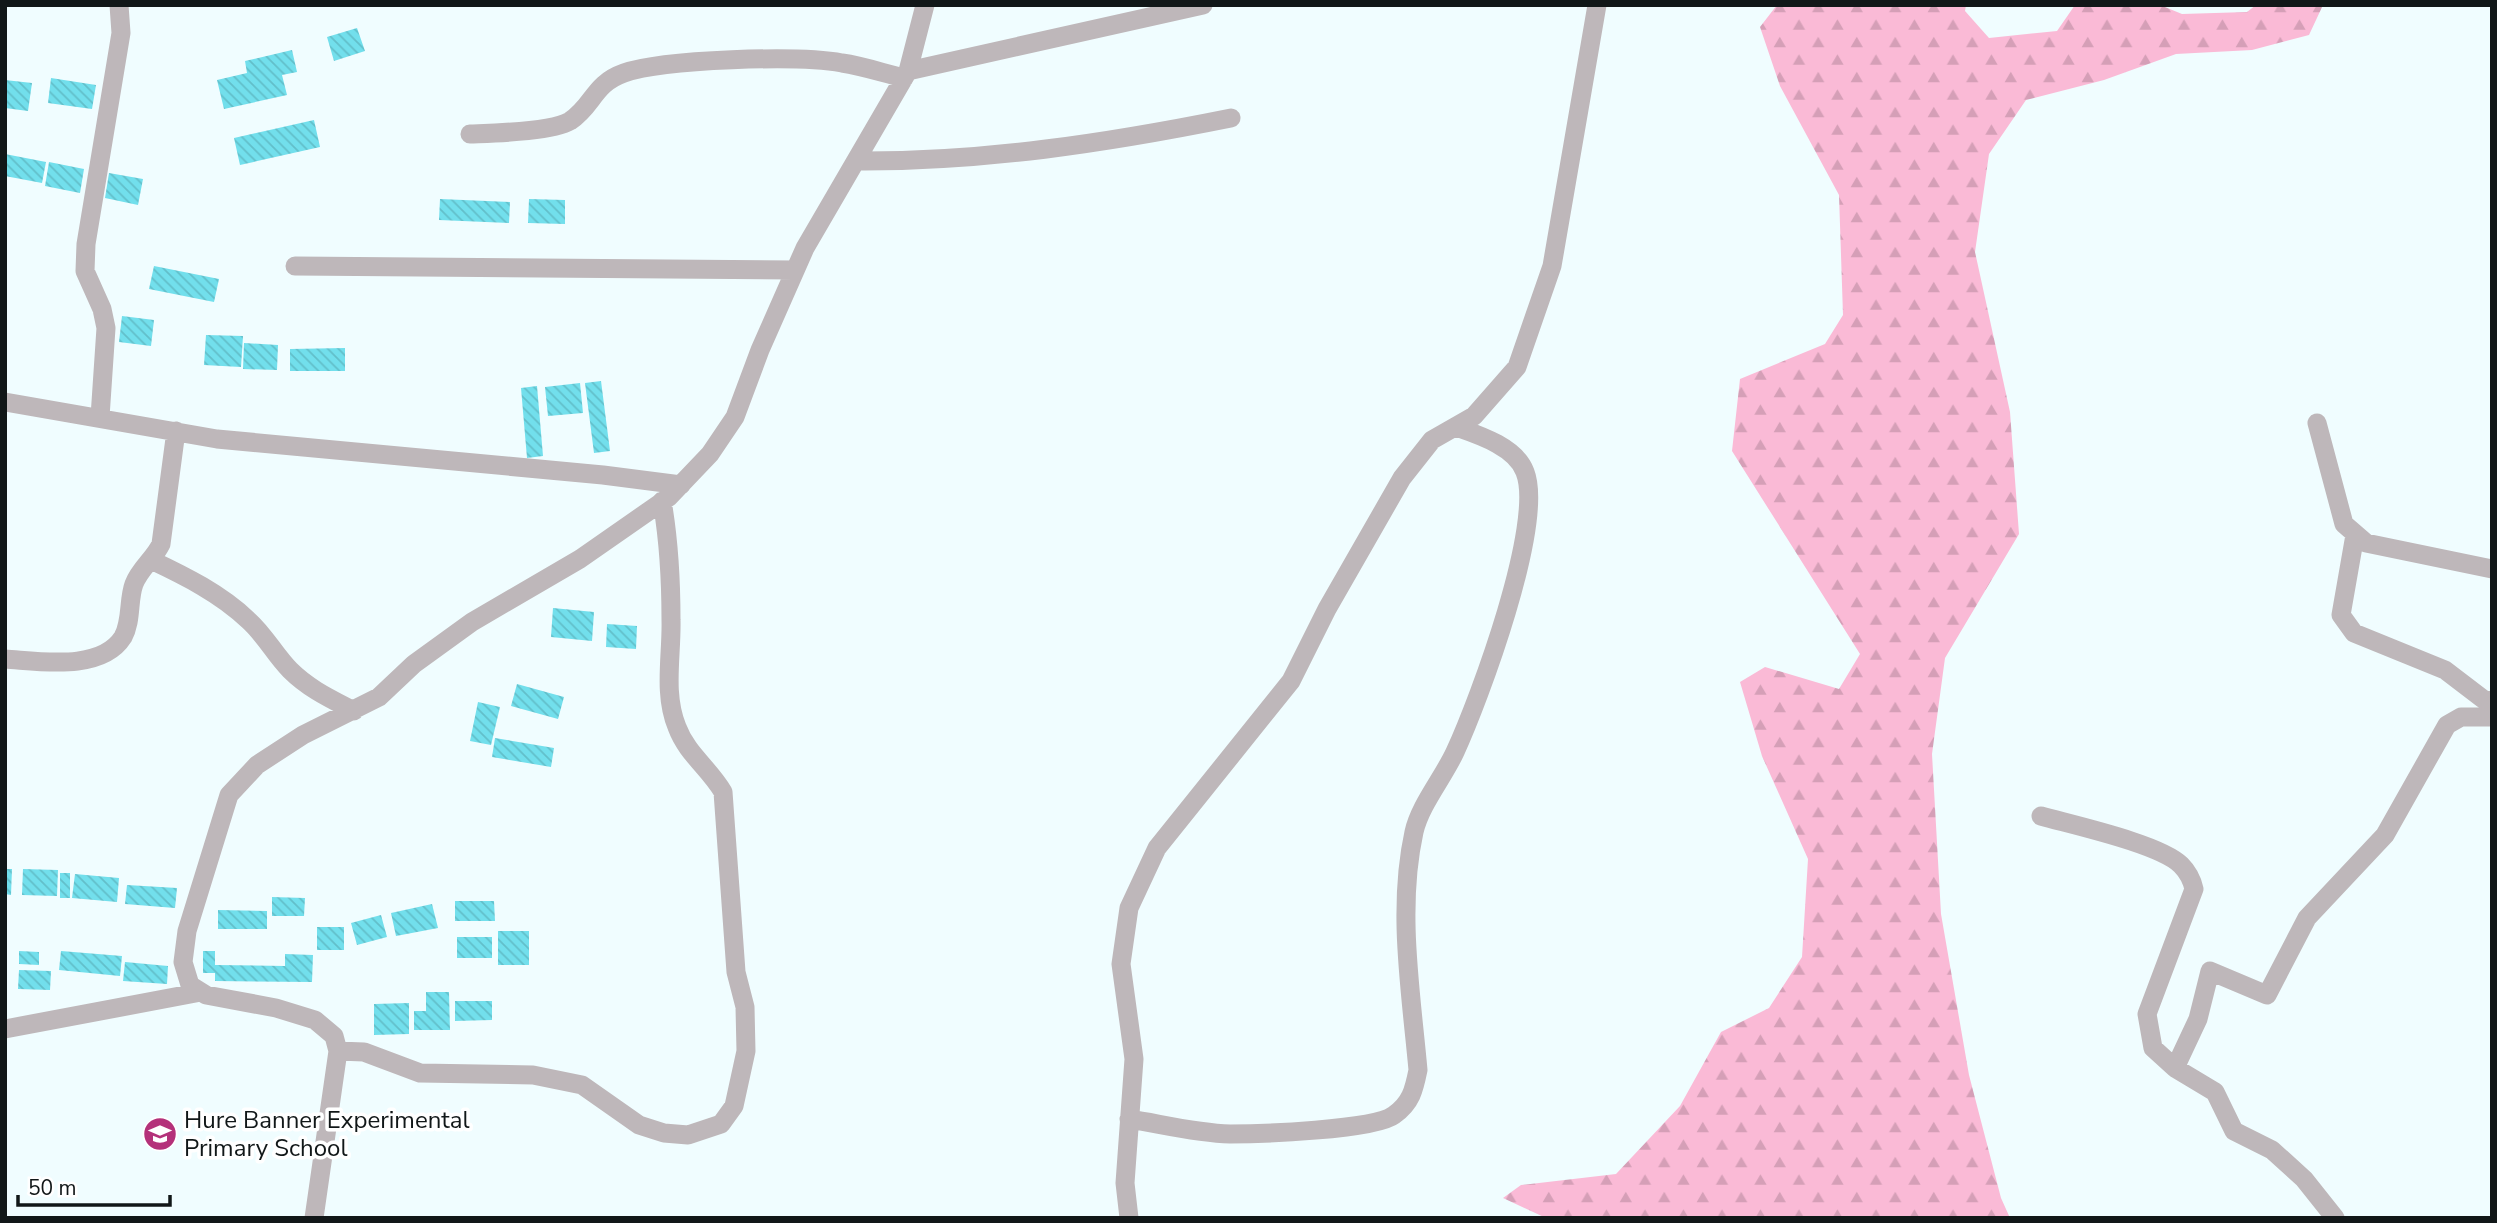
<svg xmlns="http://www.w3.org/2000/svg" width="2497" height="1223" font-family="'Nunito Sans',sans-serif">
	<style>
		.forest { fill: url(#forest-firs) }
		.building { fill: url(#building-back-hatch) }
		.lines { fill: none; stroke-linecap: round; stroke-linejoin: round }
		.minor { stroke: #beb7ba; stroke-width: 19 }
		.labels { text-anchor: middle; stroke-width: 7; stroke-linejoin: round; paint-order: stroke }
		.poi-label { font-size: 24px; fill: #111718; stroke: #fff; text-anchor: start }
	</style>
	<defs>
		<pattern id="forest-firs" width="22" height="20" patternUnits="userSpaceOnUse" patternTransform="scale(1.75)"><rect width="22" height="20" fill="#fabad6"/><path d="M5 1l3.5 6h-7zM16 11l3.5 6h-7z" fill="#d59fb7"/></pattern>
		<pattern id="building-back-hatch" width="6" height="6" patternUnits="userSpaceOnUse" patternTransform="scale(1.75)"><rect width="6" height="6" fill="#72dfec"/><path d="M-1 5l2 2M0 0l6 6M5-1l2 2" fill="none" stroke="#62bfca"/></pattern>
	</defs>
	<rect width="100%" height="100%" fill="#f0fdff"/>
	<path class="forest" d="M 1777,5 L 1966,5 L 1965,11 L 1989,38 L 2057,31 L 2075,5 L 2160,5 L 2182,14 L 2247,12 L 2256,5 L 2323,5 L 2309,35 L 2252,50 L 2176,54 L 2104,80 L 2026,100 L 1989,154 L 1975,252 L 2010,412 L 2019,534 L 1945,658 L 1932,754 L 1941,914 L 1969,1075 L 2001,1198 L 2010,1218 L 1546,1218 L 1503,1198 L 1521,1185 L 1616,1174 L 1680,1106 L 1721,1032 L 1769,1008 L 1802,957 L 1808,859 L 1762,756 L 1740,682 L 1765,667 L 1839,689 L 1860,654 L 1732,451 L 1740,379 L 1825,344 L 1843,315 L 1839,195 L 1780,86 L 1760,27 Z"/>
	<path class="building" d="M 357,28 L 365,51 L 334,61 L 327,37 Z
		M 292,50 L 297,72 L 282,75 L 287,95 L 224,109 L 217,80 L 247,73 L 245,61 Z
		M 51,78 L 96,85 L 92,109 L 48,103 Z
		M 5,80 L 32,83 L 28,111 L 5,108 Z
		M 314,120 L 320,147 L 240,165 L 234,138 Z
		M 5,154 L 46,162 L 42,183 L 5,176 Z
		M 49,162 L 84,169 L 80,193 L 45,186 Z
		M 109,173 L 143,179 L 138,205 L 105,198 Z
		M 440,199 L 510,202 L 509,223 L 439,220 Z
		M 529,199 L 565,200 L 565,224 L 528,223 Z
		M 154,266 L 219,279 L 214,302 L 149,289 Z
		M 122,316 L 154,320 L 151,346 L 119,342 Z
		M 206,335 L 243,336 L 241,367 L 204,365 Z
		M 244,343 L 278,345 L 277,370 L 243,369 Z
		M 345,348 L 345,371 L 290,371 L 290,349 Z
		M 601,381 L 610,451 L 594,453 L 585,383 Z
		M 580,383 L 583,413 L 548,416 L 545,387 Z
		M 537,386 L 543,456 L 527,458 L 521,388 Z
		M 553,608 L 594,612 L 592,641 L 551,637 Z
		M 607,624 L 637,626 L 636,649 L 606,647 Z
		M 517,684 L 564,697 L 558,719 L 511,706 Z
		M 478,702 L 500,707 L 491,745 L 470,741 Z
		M 495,738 L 554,748 L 551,767 L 492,757 Z
		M 5,869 L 12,869 L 11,895 L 5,894 Z
		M 23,869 L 58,870 L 57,896 L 22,895 Z
		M 60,873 L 70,873 L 70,898 L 60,898 Z
		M 75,874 L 119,878 L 117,902 L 72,898 Z
		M 127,885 L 177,888 L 175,908 L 125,904 Z
		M 272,897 L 305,898 L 304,916 L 272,916 Z
		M 455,901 L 494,901 L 495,921 L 455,921 Z
		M 432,904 L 438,928 L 396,936 L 391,913 Z
		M 218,910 L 267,911 L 267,929 L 218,929 Z
		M 381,915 L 387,937 L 357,945 L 351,923 Z
		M 317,927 L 344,927 L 344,950 L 317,950 Z
		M 498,931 L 529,931 L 529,965 L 498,965 Z
		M 457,937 L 492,937 L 492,958 L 457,958 Z
		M 19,951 L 39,952 L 39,965 L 19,964 Z
		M 61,951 L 122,956 L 120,976 L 59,970 Z
		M 203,951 L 215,951 L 215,965 L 285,966 L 285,954 L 313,955 L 312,982 L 215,981 L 215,973 L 203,973 Z
		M 125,962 L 168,966 L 167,984 L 123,981 Z
		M 19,970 L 51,971 L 50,990 L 18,989 Z
		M 426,992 L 449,992 L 450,1030 L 414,1030 L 414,1011 L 426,1011 Z
		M 455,1001 L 492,1001 L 492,1020 L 455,1021 Z
		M 409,1003 L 409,1034 L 374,1035 L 374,1004 Z"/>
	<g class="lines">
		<path class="minor" d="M 908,71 L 1203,5
			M 470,134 C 493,133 552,132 570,121 C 594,105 593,84 624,73 C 664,59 799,55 842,63 C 863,66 883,73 904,78
			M 856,161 C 982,162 1107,143 1231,118
			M 295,266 L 795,270
			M 5,402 L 217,439 L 603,475 L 681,485
			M 100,417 L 106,328 L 102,309 L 85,271 L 86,244 L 121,33 L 119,5
			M 2317,423 L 2344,524 L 2366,543 L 2492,569
			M 2355,535 L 2341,615 L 2354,633 L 2445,670 L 2483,699 L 2492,701
			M 151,560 C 185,576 221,594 248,620 C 265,635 275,655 290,670 C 309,689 331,699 354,711
			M 5,659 C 39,661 101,672 123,637 C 132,621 128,600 134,584 C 140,568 154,559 161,544 L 176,431
			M 2041,816 C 2073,825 2160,844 2181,865 C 2188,872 2192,880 2194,889 L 2147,1014 L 2153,1048 L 2175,1068 L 2215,1092 L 2234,1131 L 2272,1150 L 2304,1179 L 2335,1218
			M 5,1029 L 201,992
			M 338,1051 L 364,1052 L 420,1073 L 533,1075 L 582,1085 L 639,1125 L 664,1133 L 688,1135 L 721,1124 L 734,1106 L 746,1051 L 745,1007 L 736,972 L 723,792 C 709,768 687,754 677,727 C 663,693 672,655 671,620 C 671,579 669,541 662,501
			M 2175,1068 L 2198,1019 L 2210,971 L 2267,995 L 2307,918 L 2385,835 L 2447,725 L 2461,717 L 2492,717
			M 1129,1119 C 1161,1124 1196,1133 1230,1134 C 1258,1134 1375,1130 1394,1115 C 1411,1103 1414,1090 1418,1070 C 1411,992 1397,909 1414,832 C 1420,805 1443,778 1455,752 C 1479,700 1545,523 1525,472 C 1516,447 1479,435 1456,427
			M 314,1218 L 338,1051 L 334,1036 L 315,1020 L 276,1008 L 206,995 L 190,985 L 183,962 L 187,931 L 229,795 L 257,765 L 303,735 L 379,697 L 414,664 L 472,622 L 580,559 L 669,497 L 710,454 L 735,417 L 760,350 L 805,248 L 908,71 L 925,5
			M 1129,1218 L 1125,1183 L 1134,1059 L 1121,964 L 1129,908 L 1157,848 L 1291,681 L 1327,609 L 1402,478 L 1432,440 L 1474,416 L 1517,367 L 1552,266 L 1597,5"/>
	</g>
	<defs>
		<g id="school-disc" transform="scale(1.75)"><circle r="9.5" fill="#b4317a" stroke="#fff"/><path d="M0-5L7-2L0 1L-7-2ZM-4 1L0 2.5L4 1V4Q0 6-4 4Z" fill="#fff"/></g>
	</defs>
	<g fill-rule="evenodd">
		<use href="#school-disc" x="160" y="1134"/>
	</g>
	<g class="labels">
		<g class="poi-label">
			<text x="184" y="1128">Hure Banner Experimental<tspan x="184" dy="28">Primary School</tspan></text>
		</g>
	</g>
	<rect width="2497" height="1223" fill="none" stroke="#111718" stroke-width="14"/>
	<path d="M18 1195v10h152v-10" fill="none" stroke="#111718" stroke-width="3.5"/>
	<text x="28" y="1195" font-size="21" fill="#111718" stroke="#ffffff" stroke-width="5" paint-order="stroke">50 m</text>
</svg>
